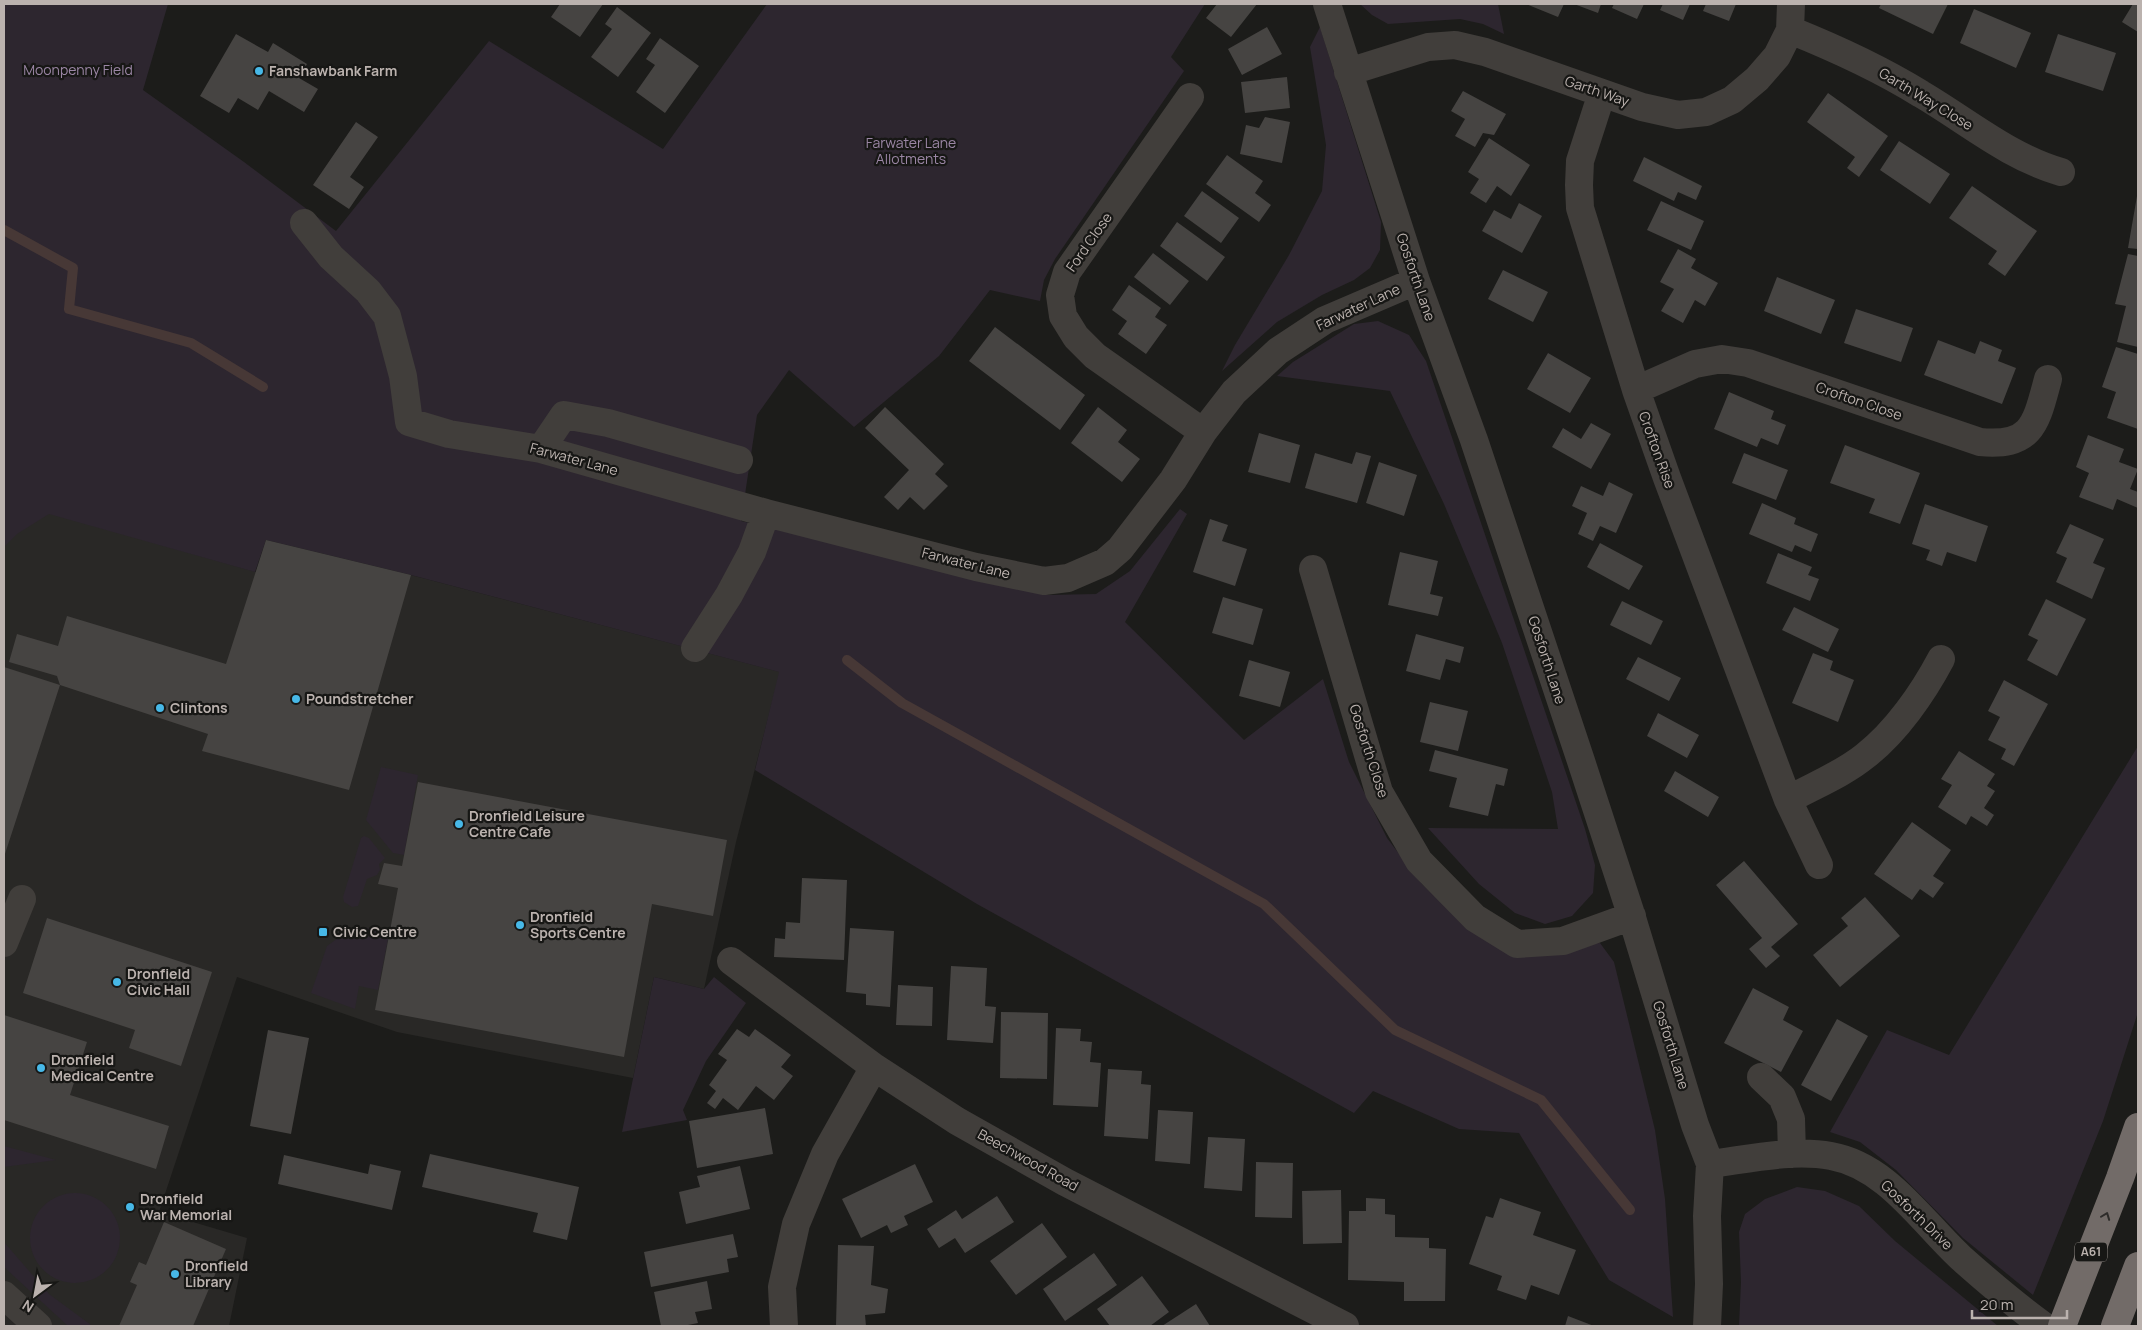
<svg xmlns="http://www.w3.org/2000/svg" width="2142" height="1330" font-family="Manrope,sans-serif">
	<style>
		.built { fill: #292826 }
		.green { fill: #2d262f }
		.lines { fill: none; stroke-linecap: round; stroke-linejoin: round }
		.stream { stroke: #473836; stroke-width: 10 }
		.building { fill: #464442 }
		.minor { stroke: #413e3b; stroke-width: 28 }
		.highway { stroke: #726b68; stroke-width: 28 }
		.oneway { stroke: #2e2c2a }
		.poi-dot { fill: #47b8e7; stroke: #171715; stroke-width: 2 }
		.labels { text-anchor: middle; stroke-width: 4.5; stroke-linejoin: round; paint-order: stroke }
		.shield { fill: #171715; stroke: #8a8480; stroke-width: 1 }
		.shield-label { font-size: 12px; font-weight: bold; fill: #bbb2ae }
		.park-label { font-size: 14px; fill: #9b86a5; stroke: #171715 }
		.poi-label { font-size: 14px; font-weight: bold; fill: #bbb2ae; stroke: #171715; text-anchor: start }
		.street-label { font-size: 14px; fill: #bbb2ae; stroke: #171715 }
	</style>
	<rect width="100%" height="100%" fill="#1c1c1a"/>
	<path class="built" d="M 4,500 L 256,572 L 266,540 L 411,575 L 780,672 L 736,842 L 704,989 L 654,977 L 633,1078 L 397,1032 L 237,977 L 159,1212 L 247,1238 L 229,1326 L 4,1326 Z"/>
	<path class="green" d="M 4,4 L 168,4 L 143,90 L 244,162 L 336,231 L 489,41 L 663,149 L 767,4 L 1205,4 L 1171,57 L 1184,71 L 1055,259 L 1044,280 L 1040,301 L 990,290 L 939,356 L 854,427 L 789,370 L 757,415 L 741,521 L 1048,595 L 1096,594 L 1130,571 L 1180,509 L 1187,514 L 1125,622 L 1244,740 L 1323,679 L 1349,762 L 1387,838 L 1422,884 L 1460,920 L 1577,944 L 1600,943 L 1614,962 L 1655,1130 L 1665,1199 L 1673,1317 L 1609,1280 L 1519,1133 L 1459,1129 L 1373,1091 L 1354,1113 L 977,904 L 755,770 L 779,672 L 411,575 L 266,540 L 255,572 L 49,514 L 17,534 L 4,547 Z
		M 1360,4 L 1498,4 L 1504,34 L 1483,24 L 1460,19 L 1388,24 L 1372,15 Z
		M 1320,27 L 1381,222 L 1380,250 L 1370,268 L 1354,280 L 1322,295 L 1277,322 L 1222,371 L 1235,345 L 1289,255 L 1322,191 L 1326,145 L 1310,47 Z
		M 1378,321 L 1409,335 L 1426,361 L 1585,829 L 1595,865 L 1593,893 L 1572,916 L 1545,924 L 1515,913 L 1479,884 L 1428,828 L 1558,829 L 1552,792 L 1502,643 L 1444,504 L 1390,391 L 1277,376 L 1293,362 L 1354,324 Z
		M 2138,746 L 2138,1012 L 2103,1121 L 2033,1295 L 1963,1238 L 1896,1170 L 1860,1142 L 1830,1132 L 1887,1030 L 1949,1055 Z
		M 381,767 L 418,775 L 404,855 L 393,853 L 366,820 Z
		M 364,836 L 369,838 L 385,858 L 379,864 L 380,870 L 377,875 L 367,879 L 358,906 L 352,907 L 344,902 L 343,897 L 361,838 Z
		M 362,927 L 383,930 L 389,934 L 378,990 L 359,986 L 355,1009 L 311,993 L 327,946 L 345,933 Z
		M 654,977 L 704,989 L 714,977 L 746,1003 L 706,1061 L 683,1110 L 687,1120 L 622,1132 Z
		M 4,1146 L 56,1160 L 4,1167 Z
		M 1797,1187 L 1825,1191 L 1859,1206 L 1895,1241 L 1998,1326 L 1739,1326 L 1741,1282 L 1739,1232 L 1745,1214 L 1765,1199 Z
		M30 1238a45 45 0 1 1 90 0a45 45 0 1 1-90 0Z
		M 4,1242 L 49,1294 L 91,1325 L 68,1326 L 4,1267 Z"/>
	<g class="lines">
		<path class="stream" d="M 4,230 L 73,268 L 69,309 L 191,343 L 263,387
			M 847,660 L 902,703 L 1264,904 L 1395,1030 L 1541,1100 L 1630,1210"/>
	</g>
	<path class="building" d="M 560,4 L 603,4 L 580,37 L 551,17 Z
		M 1217,4 L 1257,4 L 1231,37 L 1206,18 Z
		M 1526,4 L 1564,4 L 1558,17 Z
		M 1574,4 L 1601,4 L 1598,13 Z
		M 1614,4 L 1644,4 L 1637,19 L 1612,8 Z
		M 1663,4 L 1690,4 L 1683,20 L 1660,10 Z
		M 1706,4 L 1736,4 L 1729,21 L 1703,11 Z
		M 1881,4 L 1948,4 L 1933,34 L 1879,8 Z
		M 2133,4 L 2138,4 L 2138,32 L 2122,22 Z
		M 617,7 L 651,33 L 618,77 L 591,57 L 612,29 L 605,24 Z
		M 1974,9 L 2031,33 L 2016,68 L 1960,43 Z
		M 1267,27 L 1282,54 L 1242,75 L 1228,49 Z
		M 236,34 L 268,52 L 273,43 L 307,64 L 299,78 L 318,89 L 304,112 L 269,91 L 258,110 L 238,98 L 229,113 L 200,96 Z
		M 2058,34 L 2116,53 L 2103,91 L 2045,72 Z
		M 660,38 L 699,66 L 665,113 L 636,92 L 655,65 L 646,59 Z
		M 1287,77 L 1290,108 L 1245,113 L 1241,82 Z
		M 1463,91 L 1506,114 L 1494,135 L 1483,133 L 1475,147 L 1455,136 L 1465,119 L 1451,111 Z
		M 1828,93 L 1888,136 L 1859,177 L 1847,168 L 1855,157 L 1807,122 Z
		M 1265,117 L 1290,122 L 1282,163 L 1240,154 L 1246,125 L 1259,128 Z
		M 356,122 L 378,137 L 350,177 L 364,187 L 349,209 L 313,185 Z
		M 1489,138 L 1530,165 L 1511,196 L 1497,186 L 1486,203 L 1470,193 L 1479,179 L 1468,172 Z
		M 1899,141 L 1950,174 L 1930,204 L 1880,170 Z
		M 1227,155 L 1263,181 L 1255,193 L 1271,205 L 1259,222 L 1206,184 Z
		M 1644,157 L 1702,186 L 1696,200 L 1678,192 L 1674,201 L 1633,181 Z
		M 1972,186 L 2037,231 L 2005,276 L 1988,264 L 1997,251 L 1949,218 Z
		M 1202,191 L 1239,218 L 1221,243 L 1184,216 Z
		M 2137,196 L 2138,197 L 2138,249 L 2128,248 Z
		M 1661,201 L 1704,221 L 1691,250 L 1647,230 Z
		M 1519,203 L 1542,216 L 1522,253 L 1482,231 L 1494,210 L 1511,219 Z
		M 1177,222 L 1225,257 L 1207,281 L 1160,246 Z
		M 1678,249 L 1696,259 L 1691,268 L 1718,283 L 1705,306 L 1695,300 L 1683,323 L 1661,311 L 1674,289 L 1660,282 Z
		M 1153,253 L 1189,281 L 1170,305 L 1134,277 Z
		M 2128,254 L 2138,256 L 2138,347 L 2117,342 L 2126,306 L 2115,304 Z
		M 1503,270 L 1548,292 L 1533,322 L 1488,299 Z
		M 1777,277 L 1835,300 L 1821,334 L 1764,311 Z
		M 1129,285 L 1161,308 L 1155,317 L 1167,325 L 1146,354 L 1118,334 L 1127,321 L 1112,310 Z
		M 1856,309 L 1913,328 L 1901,362 L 1844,343 Z
		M 995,327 L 1085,395 L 1060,430 L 969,361 Z
		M 1938,340 L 1975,354 L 1980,341 L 2002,350 L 1998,361 L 2016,368 L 2002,404 L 1924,375 Z
		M 2116,347 L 2138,354 L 2138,429 L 2107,418 L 2116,392 L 2102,387 Z
		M 1548,353 L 1591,378 L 1570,413 L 1527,389 Z
		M 1729,392 L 1774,411 L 1771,419 L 1786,425 L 1778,445 L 1761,438 L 1757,447 L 1714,429 Z
		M 885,407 L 944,464 L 935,474 L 948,486 L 924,510 L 910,497 L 898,510 L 884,497 L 909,470 L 865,428 Z
		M 1098,407 L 1127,430 L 1118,442 L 1140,459 L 1122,482 L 1071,443 Z
		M 1591,423 L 1611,434 L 1591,469 L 1552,447 L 1563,428 L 1581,439 Z
		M 1259,433 L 1300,445 L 1290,483 L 1248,472 Z
		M 2088,435 L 2124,449 L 2119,462 L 2138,469 L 2130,489 L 2138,492 L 2138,508 L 2117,499 L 2113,510 L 2079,497 L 2089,473 L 2076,467 Z
		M 1845,445 L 1920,473 L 1900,524 L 1869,513 L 1875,499 L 1830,483 Z
		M 1356,452 L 1371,456 L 1357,503 L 1305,488 L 1315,453 L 1352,464 Z
		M 1744,453 L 1788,470 L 1776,500 L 1732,483 Z
		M 1379,462 L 1417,475 L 1404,516 L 1366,503 Z
		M 1609,482 L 1633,494 L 1616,533 L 1600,526 L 1593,541 L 1578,534 L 1587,513 L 1572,506 L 1581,486 L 1603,496 Z
		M 1762,503 L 1796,518 L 1794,524 L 1818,534 L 1811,552 L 1795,545 L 1792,552 L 1749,534 Z
		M 1925,504 L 1988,526 L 1976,562 L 1947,552 L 1942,566 L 1926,560 L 1930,550 L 1912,544 Z
		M 1210,519 L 1228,525 L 1222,541 L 1247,549 L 1235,586 L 1193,572 Z
		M 2070,524 L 2104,539 L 2093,563 L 2105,568 L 2092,599 L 2056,582 L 2067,558 L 2056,553 Z
		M 266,540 L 411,575 L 349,790 L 202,751 L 208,734 L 60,685 L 4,857 L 4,667 L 60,685 L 57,676 L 9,662 L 17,634 L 58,646 L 67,616 L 226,664 Z
		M 1600,543 L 1643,566 L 1629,590 L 1587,567 Z
		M 1400,552 L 1438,561 L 1430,594 L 1443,597 L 1438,616 L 1388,605 Z
		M 1778,553 L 1812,567 L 1808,575 L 1819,579 L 1810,601 L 1766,583 Z
		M 1223,597 L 1263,609 L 1253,645 L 1212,633 Z
		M 2046,599 L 2086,619 L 2057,676 L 2027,660 L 2038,640 L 2028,635 Z
		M 1622,601 L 1663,621 L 1651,645 L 1610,625 Z
		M 1794,607 L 1839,629 L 1828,652 L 1782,630 Z
		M 1416,634 L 1464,647 L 1460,663 L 1446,659 L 1440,680 L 1406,671 Z
		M 1813,653 L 1833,661 L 1830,670 L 1854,680 L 1838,722 L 1792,703 Z
		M 1638,657 L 1681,678 L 1669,701 L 1626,679 Z
		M 1249,660 L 1290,672 L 1280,707 L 1239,696 Z
		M 2004,680 L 2048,704 L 2014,766 L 2001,759 L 2006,749 L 1988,740 L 2000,717 L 1988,711 Z
		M 1430,702 L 1468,711 L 1458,751 L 1420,742 Z
		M 1658,713 L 1699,735 L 1687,758 L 1647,736 Z
		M 1435,750 L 1508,769 L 1504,786 L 1496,784 L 1488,816 L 1449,807 L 1457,778 L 1429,771 Z
		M 1959,751 L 1995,774 L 1987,786 L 1995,791 L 1984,808 L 1994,815 L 1987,826 L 1971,816 L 1966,825 L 1938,807 L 1952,785 L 1941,779 Z
		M 1675,771 L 1719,797 L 1708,817 L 1664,791 Z
		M 418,782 L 727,840 L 713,916 L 652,904 L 624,1057 L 375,1010 L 398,888 L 378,884 L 384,863 L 402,866 Z
		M 1912,822 L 1951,850 L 1933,876 L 1944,883 L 1933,898 L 1920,889 L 1912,900 L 1874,874 Z
		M 1744,861 L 1798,924 L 1771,947 L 1780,956 L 1766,968 L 1749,949 L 1762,938 L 1716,885 Z
		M 802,878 L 847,880 L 844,960 L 774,957 L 775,938 L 785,939 L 786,922 L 800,923 Z
		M 1865,897 L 1900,936 L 1840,987 L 1813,955 L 1848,926 L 1841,918 Z
		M 47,918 L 212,972 L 181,1066 L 129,1048 L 135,1030 L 23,993 Z
		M 850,928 L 894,931 L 890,1007 L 866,1005 L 866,994 L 846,992 Z
		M 951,966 L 987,968 L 985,1006 L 996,1007 L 993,1043 L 947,1040 Z
		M 898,985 L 933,987 L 932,1026 L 896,1025 Z
		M 1753,988 L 1789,1007 L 1783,1020 L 1803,1031 L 1781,1072 L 1724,1043 Z
		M 1001,1012 L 1048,1013 L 1047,1079 L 1000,1078 Z
		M 4,1015 L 87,1042 L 70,1095 L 169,1126 L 156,1169 L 4,1120 Z
		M 1837,1019 L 1868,1036 L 1831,1101 L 1801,1085 Z
		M 1056,1028 L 1081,1029 L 1080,1041 L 1092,1042 L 1090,1062 L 1101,1063 L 1098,1107 L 1053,1105 Z
		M 737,1029 L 749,1037 L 755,1029 L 791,1055 L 781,1067 L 793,1076 L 774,1100 L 756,1086 L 738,1110 L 723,1098 L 715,1109 L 707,1103 L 716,1091 L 709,1085 L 727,1060 L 718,1054 Z
		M 268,1030 L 309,1038 L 291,1134 L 250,1126 Z
		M 1108,1069 L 1142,1071 L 1141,1084 L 1151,1085 L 1148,1139 L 1104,1136 Z
		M 765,1108 L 773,1154 L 697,1168 L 689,1121 Z
		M 1158,1110 L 1193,1112 L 1190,1164 L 1155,1161 Z
		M 1208,1137 L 1245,1139 L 1242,1191 L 1204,1188 Z
		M 430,1154 L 579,1187 L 567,1240 L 533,1232 L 538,1213 L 422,1187 Z
		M 284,1155 L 368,1174 L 370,1164 L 401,1171 L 392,1210 L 278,1184 Z
		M 1256,1162 L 1293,1163 L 1292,1218 L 1255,1217 Z
		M 915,1164 L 933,1202 L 904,1216 L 908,1225 L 891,1233 L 887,1225 L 861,1238 L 842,1199 Z
		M 740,1166 L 750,1209 L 686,1224 L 679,1192 L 700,1187 L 697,1176 Z
		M 1341,1190 L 1342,1243 L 1303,1244 L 1302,1191 Z
		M 997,1196 L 1014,1222 L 965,1253 L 955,1238 L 939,1248 L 927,1229 L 956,1210 L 962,1219 Z
		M 1366,1198 L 1385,1199 L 1385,1214 L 1395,1215 L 1395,1237 L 1429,1238 L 1429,1248 L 1446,1249 L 1445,1301 L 1404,1301 L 1404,1282 L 1348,1280 L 1349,1211 L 1366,1211 Z
		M 1500,1198 L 1541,1212 L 1533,1235 L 1576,1250 L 1559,1295 L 1531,1285 L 1526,1300 L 1497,1290 L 1502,1276 L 1469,1264 L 1486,1216 L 1493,1218 Z
		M 164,1222 L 226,1249 L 193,1326 L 119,1326 L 137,1285 L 130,1282 L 139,1262 L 146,1265 Z
		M 1042,1223 L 1067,1257 L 1016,1295 L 990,1261 Z
		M 733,1234 L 738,1257 L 727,1259 L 729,1272 L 651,1287 L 644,1252 Z
		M 838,1245 L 874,1246 L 871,1285 L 888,1289 L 885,1313 L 865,1315 L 866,1326 L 836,1326 Z
		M 1094,1253 L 1117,1285 L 1065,1321 L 1043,1289 Z
		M 1142,1276 L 1169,1312 L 1150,1326 L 1110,1326 L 1097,1309 Z
		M 707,1281 L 712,1309 L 695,1312 L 698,1323 L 683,1326 L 661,1326 L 654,1292 Z
		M 1196,1304 L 1210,1326 L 1162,1326 Z
		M 1568,1316 L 1594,1326 L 1565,1326 Z"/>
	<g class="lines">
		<path class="minor" d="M 1327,4 L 1416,281 L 1474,440 L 1581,761 L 1630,911 L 1695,1125 L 1710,1164 L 1707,1216 L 1709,1284 L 1707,1326
			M 1790,30 C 1835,48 1879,68 1921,94 C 1967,121 2009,157 2061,172
			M 1348,72 L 1428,47 L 1455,45 L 1485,52 L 1642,107 L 1678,115 L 1706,112 L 1732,100 L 1757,79 L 1777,56 L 1790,30 L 1791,4
			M 1602,93 L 1580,161 L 1579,185 L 1580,208 L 1636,390 L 1667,478 L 1788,800 L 1819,865
			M 1190,97 L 1067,272 L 1060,295 L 1063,316 L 1076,337 L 1095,356 L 1203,432
			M 304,223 L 331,257 L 368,291 L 387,316 L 403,376 L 409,422 L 449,434 L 541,449 L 766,513 L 976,567 L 1044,581 L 1068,578 L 1105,562 L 1120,549 L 1173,480 L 1203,432 L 1234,392 L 1278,351 L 1325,320 L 1416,281
			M 1636,390 L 1695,364 L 1722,359 L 1748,363 L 1980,442 C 2033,447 2036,423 2048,379
			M 541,449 L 564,415 L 608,423 L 739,460
			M 1313,569 L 1379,792 L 1419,861 L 1475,918 L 1517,944 L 1563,941 L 1632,916
			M 695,648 L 729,595 L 752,552 L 766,513
			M 1788,800 C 1813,786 1843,774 1865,756 C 1896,732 1923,693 1941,659
			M 4,943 L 22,899
			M 731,961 L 874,1067 L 957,1121 L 1065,1182 L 1345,1326
			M 1761,1077 L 1782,1097 L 1791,1119 L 1792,1154
			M 1710,1164 C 1749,1159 1792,1149 1831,1156 C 1887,1166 1922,1222 1961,1258 C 1988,1282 2015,1305 2044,1326
			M 4,1295 L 38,1326
			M 784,1326 L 782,1287 L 796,1224 L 825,1154 L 874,1067"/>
		<path class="highway" d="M 2062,1326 L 2120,1178 L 2138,1127
			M 2115,1326 L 2138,1266"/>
	</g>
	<defs><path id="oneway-chevron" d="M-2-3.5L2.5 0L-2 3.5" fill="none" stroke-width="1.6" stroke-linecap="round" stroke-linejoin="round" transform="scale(1.25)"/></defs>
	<use class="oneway" href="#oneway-chevron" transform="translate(2106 1216) rotate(-69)"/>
	<g class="poi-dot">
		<circle cx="259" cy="71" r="5"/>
		<circle cx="296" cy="699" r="5"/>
		<circle cx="160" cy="708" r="5"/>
		<circle cx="459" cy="824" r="5"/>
		<circle cx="520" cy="925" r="5"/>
		<rect x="318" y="927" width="10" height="10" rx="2.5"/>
		<circle cx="117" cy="982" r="5"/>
		<circle cx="41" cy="1068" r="5"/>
		<circle cx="130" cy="1207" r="5"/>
		<circle cx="175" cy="1274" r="5"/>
	</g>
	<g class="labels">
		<rect class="shield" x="2075" y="1242.5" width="32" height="19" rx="4"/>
		<g class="shield-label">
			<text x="2091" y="1256">A61</text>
		</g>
		<g class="park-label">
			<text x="78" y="75">Moonpenny Field</text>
			<text x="911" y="148">Farwater Lane<tspan x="911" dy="16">Allotments</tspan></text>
		</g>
		<g class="poi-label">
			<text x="269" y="76">Fanshawbank Farm</text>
			<text x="306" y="704">Poundstretcher</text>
			<text x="170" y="713">Clintons</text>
			<text x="469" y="821">Dronfield Leisure<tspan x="469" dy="16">Centre Cafe</tspan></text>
			<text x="530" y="922">Dronfield<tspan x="530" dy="16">Sports Centre</tspan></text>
			<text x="333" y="937">Civic Centre</text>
			<text x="127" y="979">Dronfield<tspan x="127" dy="16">Civic Hall</tspan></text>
			<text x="51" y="1065">Dronfield<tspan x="51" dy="16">Medical Centre</tspan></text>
			<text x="140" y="1204">Dronfield<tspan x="140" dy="16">War Memorial</tspan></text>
			<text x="185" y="1271">Dronfield<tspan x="185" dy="16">Library</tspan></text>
		</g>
		<g class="street-label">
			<text transform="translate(1597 91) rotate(19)" y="5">Garth Way</text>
			<text transform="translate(1926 99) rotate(31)" y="5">Garth Way Close</text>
			<text transform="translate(1089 242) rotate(-55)" y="5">Ford Close</text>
			<text transform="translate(1416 277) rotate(71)" y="5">Gosforth Lane</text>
			<text transform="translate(1358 307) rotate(-25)" y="5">Farwater Lane</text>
			<text transform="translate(1859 401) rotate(19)" y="5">Crofton Close</text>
			<text transform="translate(1657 450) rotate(70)" y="5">Crofton Rise</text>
			<text transform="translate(574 459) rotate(15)" y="5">Farwater Lane</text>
			<text transform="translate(966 563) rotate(14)" y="5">Farwater Lane</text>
			<text transform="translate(1547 660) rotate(72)" y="5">Gosforth Lane</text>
			<text transform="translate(1369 751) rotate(72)" y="5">Gosforth Close</text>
			<text transform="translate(1671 1045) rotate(73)" y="5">Gosforth Lane</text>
			<text transform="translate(1028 1160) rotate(29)" y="5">Beechwood Road</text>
			<text transform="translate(1917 1215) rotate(44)" y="5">Gosforth Drive</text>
		</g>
	</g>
	<rect width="2142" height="1330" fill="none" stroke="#bbb2ae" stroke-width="10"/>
	<g transform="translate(35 1295) rotate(212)" stroke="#171715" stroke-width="4" paint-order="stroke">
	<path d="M0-4L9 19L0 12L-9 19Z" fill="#bbb2ae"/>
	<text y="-8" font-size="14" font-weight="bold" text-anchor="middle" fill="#bbb2ae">N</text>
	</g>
	<path d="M1972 1310v8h95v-8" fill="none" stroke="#bbb2ae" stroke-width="2.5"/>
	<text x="1980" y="1310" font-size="15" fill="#bbb2ae" stroke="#171715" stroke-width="4" paint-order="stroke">20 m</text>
</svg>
